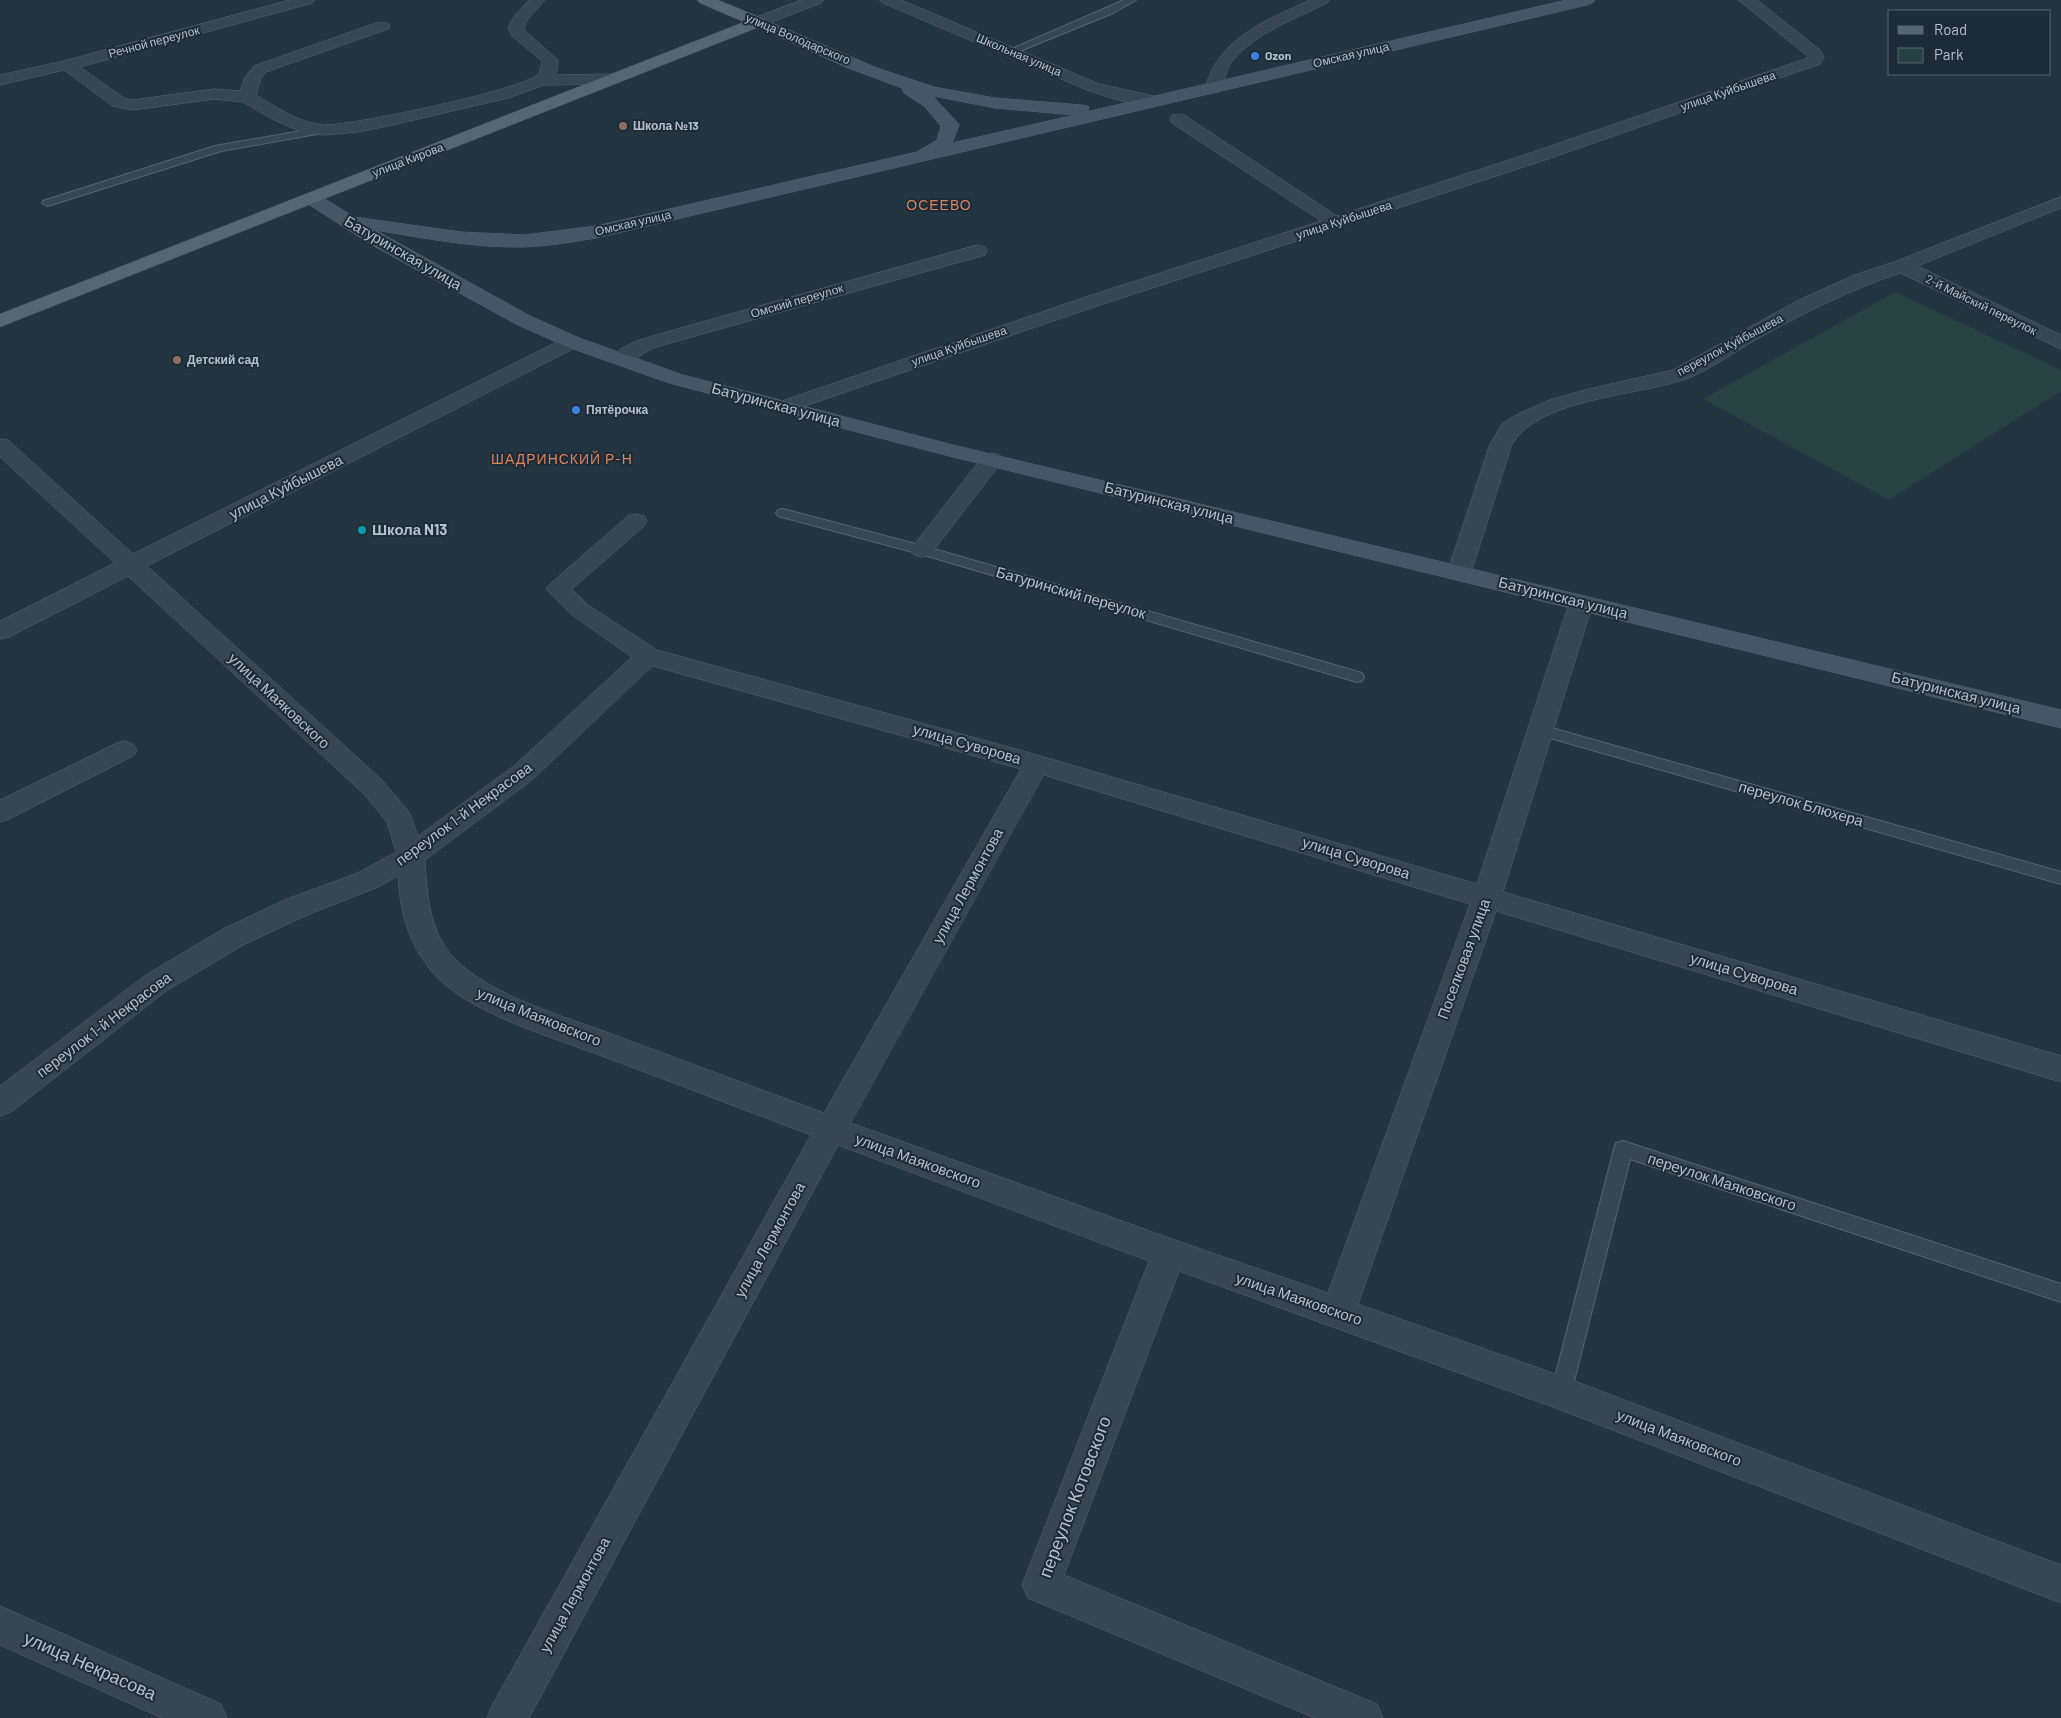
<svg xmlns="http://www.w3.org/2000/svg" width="2061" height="1718" font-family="Barlow,sans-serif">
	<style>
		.green { fill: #264342 }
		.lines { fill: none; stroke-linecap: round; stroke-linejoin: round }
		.lane-casing { stroke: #56646f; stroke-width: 2 }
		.street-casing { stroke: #56646f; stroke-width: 1 }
		.secondary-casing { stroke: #56646f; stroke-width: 1 }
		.primary-casing { stroke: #45525d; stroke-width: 1 }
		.lane { fill: #384651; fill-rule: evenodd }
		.street { fill: #384651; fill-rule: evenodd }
		.secondary { fill: #465664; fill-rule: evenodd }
		.primary { fill: #566671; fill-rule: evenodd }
		.shop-dot { fill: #3f7fe0; stroke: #1d2b36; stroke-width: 2 }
		.education-dot { fill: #8d6e63; stroke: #1d2b36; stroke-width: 2 }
		.culture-dot { fill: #0f9aa8; stroke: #1d2b36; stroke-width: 2 }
		.labels { text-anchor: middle; stroke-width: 4; stroke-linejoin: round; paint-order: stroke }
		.far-street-label { font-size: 12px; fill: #b5c1cc; stroke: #1d2b36 }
		.far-poi-label { font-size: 12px; font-weight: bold; fill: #b5c1cc; stroke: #1d2b36; text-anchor: start }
		.far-neighbourhood-label { font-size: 14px; letter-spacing: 1px; fill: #db8460; stroke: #1d2b36 }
		.street-label { font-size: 15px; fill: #b5c1cc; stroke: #1d2b36 }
		.poi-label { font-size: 15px; font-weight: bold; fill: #b5c1cc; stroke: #1d2b36; text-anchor: start }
		.near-street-label { font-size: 18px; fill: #b5c1cc; stroke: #1d2b36 }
	</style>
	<rect width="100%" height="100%" fill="#243542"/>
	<path class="green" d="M 1895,292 L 2061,370 L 2061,391 L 1889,500 L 1703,399 Z"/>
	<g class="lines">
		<g class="lane-casing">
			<path id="lane" d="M 1124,0 L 1136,0 L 1113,13 L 1015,53 L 1009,53 L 1007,51 Z
				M 324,127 L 328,128 L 328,132 L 221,151 L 51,205 L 47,206 L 42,203 L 43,201 L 215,146 Z
				M 783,509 L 927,547 L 1362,673 L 1364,677 L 1362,681 L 1357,682 L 917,553 L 778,516 L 776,513 L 778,510 Z
				M 1541,725 L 2061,872 L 2061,884 L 1536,734 L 1533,730 L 1536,726 Z
				M 1623,1141 L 2061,1284 L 2061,1302 L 1630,1159 L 1571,1393 L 1568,1400 L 1561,1403 L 1554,1400 L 1551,1393 L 1614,1149 L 1616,1143 Z"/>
		</g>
		<g class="street-casing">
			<path id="street" d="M 290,0 L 315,0 L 312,3 L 80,67 L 124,98 L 133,100 L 214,89 L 240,91 L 245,77 L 254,66 L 376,23 L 388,23 L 390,26 L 388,29 L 266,72 L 261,78 L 256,95 C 276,107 298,122 322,125 C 346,127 522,90 537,75 C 541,71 541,67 542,61 L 512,36 L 508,27 L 516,14 L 529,0 L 545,0 L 528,19 L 524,27 L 525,31 L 558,60 L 557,71 L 554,75 L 614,74 L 620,76 L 622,79 L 620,82 L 614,84 L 544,85 L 508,98 L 388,126 L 357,132 L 324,135 L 299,131 L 272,119 L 243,102 L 214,99 L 133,110 L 113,106 L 64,70 L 0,85 L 0,75 L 64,61 Z
				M 802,0 L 824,0 L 821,3 L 764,25 L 752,25 L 750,22 L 752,19 Z
				M 880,0 L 901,0 L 1099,84 L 1158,97 L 1160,101 L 1158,105 C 1140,109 1106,96 1087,90 L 883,3 Z
				M 1310,0 L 1330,0 L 1327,3 C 1295,19 1257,32 1233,60 C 1225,69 1226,82 1219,92 L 1207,92 L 1205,88 C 1219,37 1266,21 1310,0 Z
				M 1739,0 L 1757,0 L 1820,50 L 1824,57 L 1820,64 L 1539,162 L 1100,305 L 790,411 L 783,413 L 776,411 L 772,407 L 776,403 L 1086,297 L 1321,221 L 1172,123 L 1170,119 L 1172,115 L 1184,115 L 1337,216 L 1527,154 L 1808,58 L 1807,56 Z
				M 2061,197 L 2061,208 L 1917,266 L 2061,335 L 2061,349 L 1900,273 C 1849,290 1802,314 1755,340 C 1736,351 1706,372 1686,379 C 1637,396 1540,398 1512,444 L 1471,573 L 1467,578 L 1459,580 L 1451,578 L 1447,573 L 1490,444 L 1503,423 L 1520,413 L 1550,400 L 1585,390 L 1673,370 L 1797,301 L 1852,276 L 1894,262 Z
				M 978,245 L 985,247 L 987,251 L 985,255 L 670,343 C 665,345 659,346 654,348 C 640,354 629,367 613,363 L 610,359 C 619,346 641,339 656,335 Z
				M 572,336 L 579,338 L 582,342 L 579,346 L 147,566 L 382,780 L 409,812 L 418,836 L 514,766 L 632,657 L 572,615 L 546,589 L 550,584 L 628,516 L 636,514 L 644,516 L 647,521 L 644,526 L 572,589 L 588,605 L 657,650 L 1037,755 L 1477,884 L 1569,603 L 1573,598 L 1581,595 L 1589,598 L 1593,603 L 1503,892 L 2061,1056 L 2061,1082 L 1496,911 L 1358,1304 L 1561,1376 L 2061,1565 L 2061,1603 L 1561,1410 L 1179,1271 L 1064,1575 L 1377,1704 L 1383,1718 L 1315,1718 L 1028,1598 L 1022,1585 L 1149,1261 L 838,1145 L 529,1718 L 487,1718 L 493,1704 L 811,1135 C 742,1109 672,1082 602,1056 C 554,1038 466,1012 433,973 C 409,944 400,913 398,876 L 378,887 L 307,915 L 243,945 L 166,991 L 11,1112 L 0,1116 L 0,1086 L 146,975 L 223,929 L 287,899 L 358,873 L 396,852 L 387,822 L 364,794 L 128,576 L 9,637 L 0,639 L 0,621 L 115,563 L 0,457 L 0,439 L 8,440 L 133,554 L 565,338 ZM 653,666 L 1021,769 L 824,1113 C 754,1087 684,1061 614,1035 C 564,1016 493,997 455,959 C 429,932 427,895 425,860 L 532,780 ZM 1044,775 L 1470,904 L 1328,1293 L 1169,1238 L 851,1123 Z
				M 992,453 L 1000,455 L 1003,460 L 930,555 L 922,557 L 914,555 L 910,550 L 914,545 L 984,455 Z
				M 124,741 L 133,744 L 137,750 L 133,756 L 9,819 L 0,822 L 0,800 L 115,744 Z
				M 0,1606 L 221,1704 L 227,1718 L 162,1718 L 0,1645 Z"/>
		</g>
		<g class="secondary-casing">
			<path id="secondary" d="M 1567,0 L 1595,0 L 1592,3 L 1587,5 L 596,238 C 572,242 548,246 524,247 C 473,248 424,238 375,230 L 530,316 L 579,338 L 683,375 L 953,445 L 2061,710 L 2061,728 L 949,456 L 669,383 L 565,346 L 516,324 L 372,245 L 305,202 L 302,198 L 305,194 L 311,193 L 317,194 L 354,217 L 461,232 L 524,235 L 596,226 L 917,152 L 937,140 L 941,126 L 924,106 L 904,93 L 902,88 L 846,67 L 752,25 L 750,22 L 752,19 L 758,17 L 877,68 L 934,87 L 995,98 L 1082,105 L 1088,106 L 1089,111 ZM 933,96 L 995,108 L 1075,115 L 952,143 L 959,125 Z"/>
		</g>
		<g class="primary-casing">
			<path id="primary" d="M 697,0 L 718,0 L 764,19 L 766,22 L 764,25 L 0,327 L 0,314 L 744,22 L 700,3 Z"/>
		</g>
		<use href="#lane" class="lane"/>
		<use href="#street" class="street"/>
		<use href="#secondary" class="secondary"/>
		<use href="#primary" class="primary"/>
	</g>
	<g class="shop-dot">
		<circle cx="1255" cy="56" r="5"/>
		<circle cx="576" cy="410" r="5"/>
	</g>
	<g class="education-dot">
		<circle cx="623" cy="126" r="5"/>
		<circle cx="177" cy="360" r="5"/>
	</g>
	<circle class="culture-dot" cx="362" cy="530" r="5"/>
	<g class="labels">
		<g class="far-street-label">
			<text transform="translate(798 39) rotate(23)" y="4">улица Володарского</text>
			<text transform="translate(154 42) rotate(-15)" y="4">Речной переулок</text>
			<text transform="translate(1019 55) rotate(23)" y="4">Школьная улица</text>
			<text transform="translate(1351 55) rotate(-13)" y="4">Омская улица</text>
			<text transform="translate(1728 91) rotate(-19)" y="4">улица Куйбышева</text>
			<text transform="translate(408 160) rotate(-21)" y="4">улица Кирова</text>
			<text transform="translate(1344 220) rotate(-18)" y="4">улица Куйбышева</text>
			<text transform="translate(633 223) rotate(-13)" y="4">Омская улица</text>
			<text transform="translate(797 301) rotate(-16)" y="4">Омский переулок</text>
			<text transform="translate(1981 305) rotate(26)" y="4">2-й Майский переулок</text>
			<text transform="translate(1730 345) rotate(-28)" y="4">переулок Куйбышева</text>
			<text transform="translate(959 346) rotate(-19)" y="4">улица Куйбышева</text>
		</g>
		<g class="far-poi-label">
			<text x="1265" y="60">Ozon</text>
			<text x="633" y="130">Школа №13</text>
			<text x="187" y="364">Детский сад</text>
			<text x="586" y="414">Пятёрочка</text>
		</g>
		<g class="far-neighbourhood-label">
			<text x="939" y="210">ОСЕЕВО</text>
			<text x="562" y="464">ШАДРИНСКИЙ Р-Н</text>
		</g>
		<g class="street-label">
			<text transform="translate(403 253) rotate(30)" y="5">Батуринская улица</text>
			<text transform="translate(776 405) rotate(15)" y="5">Батуринская улица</text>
			<text transform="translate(286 487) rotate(-27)" y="5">улица Куйбышева</text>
			<text transform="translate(1169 503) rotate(14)" y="5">Батуринская улица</text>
			<text transform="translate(1071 593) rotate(16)" y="5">Батуринский переулок</text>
			<text transform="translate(1563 598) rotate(14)" y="5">Батуринская улица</text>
			<text transform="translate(1956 693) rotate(14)" y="5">Батуринская улица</text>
			<text transform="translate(279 701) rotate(43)" y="5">улица Маяковского</text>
			<text transform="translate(967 744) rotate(16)" y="5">улица Суворова</text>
			<text transform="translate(1801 804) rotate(16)" y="5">переулок Блюхера</text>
			<text transform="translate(464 814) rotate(-36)" y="5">переулок 1-й Некрасова</text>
			<text transform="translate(1356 858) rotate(17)" y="5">улица Суворова</text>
			<text transform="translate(968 886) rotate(-61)" y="5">улица Лермонтова</text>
			<text transform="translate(1464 959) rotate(-70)" y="5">Поселковая улица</text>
			<text transform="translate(1744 974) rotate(17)" y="5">улица Суворова</text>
			<text transform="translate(539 1017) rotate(22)" y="5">улица Маяковского</text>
			<text transform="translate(104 1025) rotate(-37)" y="5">переулок 1-й Некрасова</text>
			<text transform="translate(918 1161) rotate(20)" y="5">улица Маяковского</text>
			<text transform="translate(1722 1182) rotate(18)" y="5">переулок Маяковского</text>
			<text transform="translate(770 1240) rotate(-61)" y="5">улица Лермонтова</text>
			<text transform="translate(1299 1299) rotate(19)" y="5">улица Маяковского</text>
			<text transform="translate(1679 1438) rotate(21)" y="5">улица Маяковского</text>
			<text transform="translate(575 1595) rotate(-61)" y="5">улица Лермонтова</text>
		</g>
		<g class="poi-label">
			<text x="372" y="535">Школа N13</text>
		</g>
		<g class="near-street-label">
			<text transform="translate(1075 1497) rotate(-69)" y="6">переулок Котовского</text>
			<text transform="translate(90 1666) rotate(24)" y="6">улица Некрасова</text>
		</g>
	</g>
	<rect x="1888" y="10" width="162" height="65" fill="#1d2b36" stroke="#5a6772"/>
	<rect x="1898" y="26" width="25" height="8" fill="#566671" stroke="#5a6772"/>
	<text x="1934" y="35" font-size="15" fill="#b5c1cc">Road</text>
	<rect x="1898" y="48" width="25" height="15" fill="#264342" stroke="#5a6772"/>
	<text x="1934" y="60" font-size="15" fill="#b5c1cc">Park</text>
</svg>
